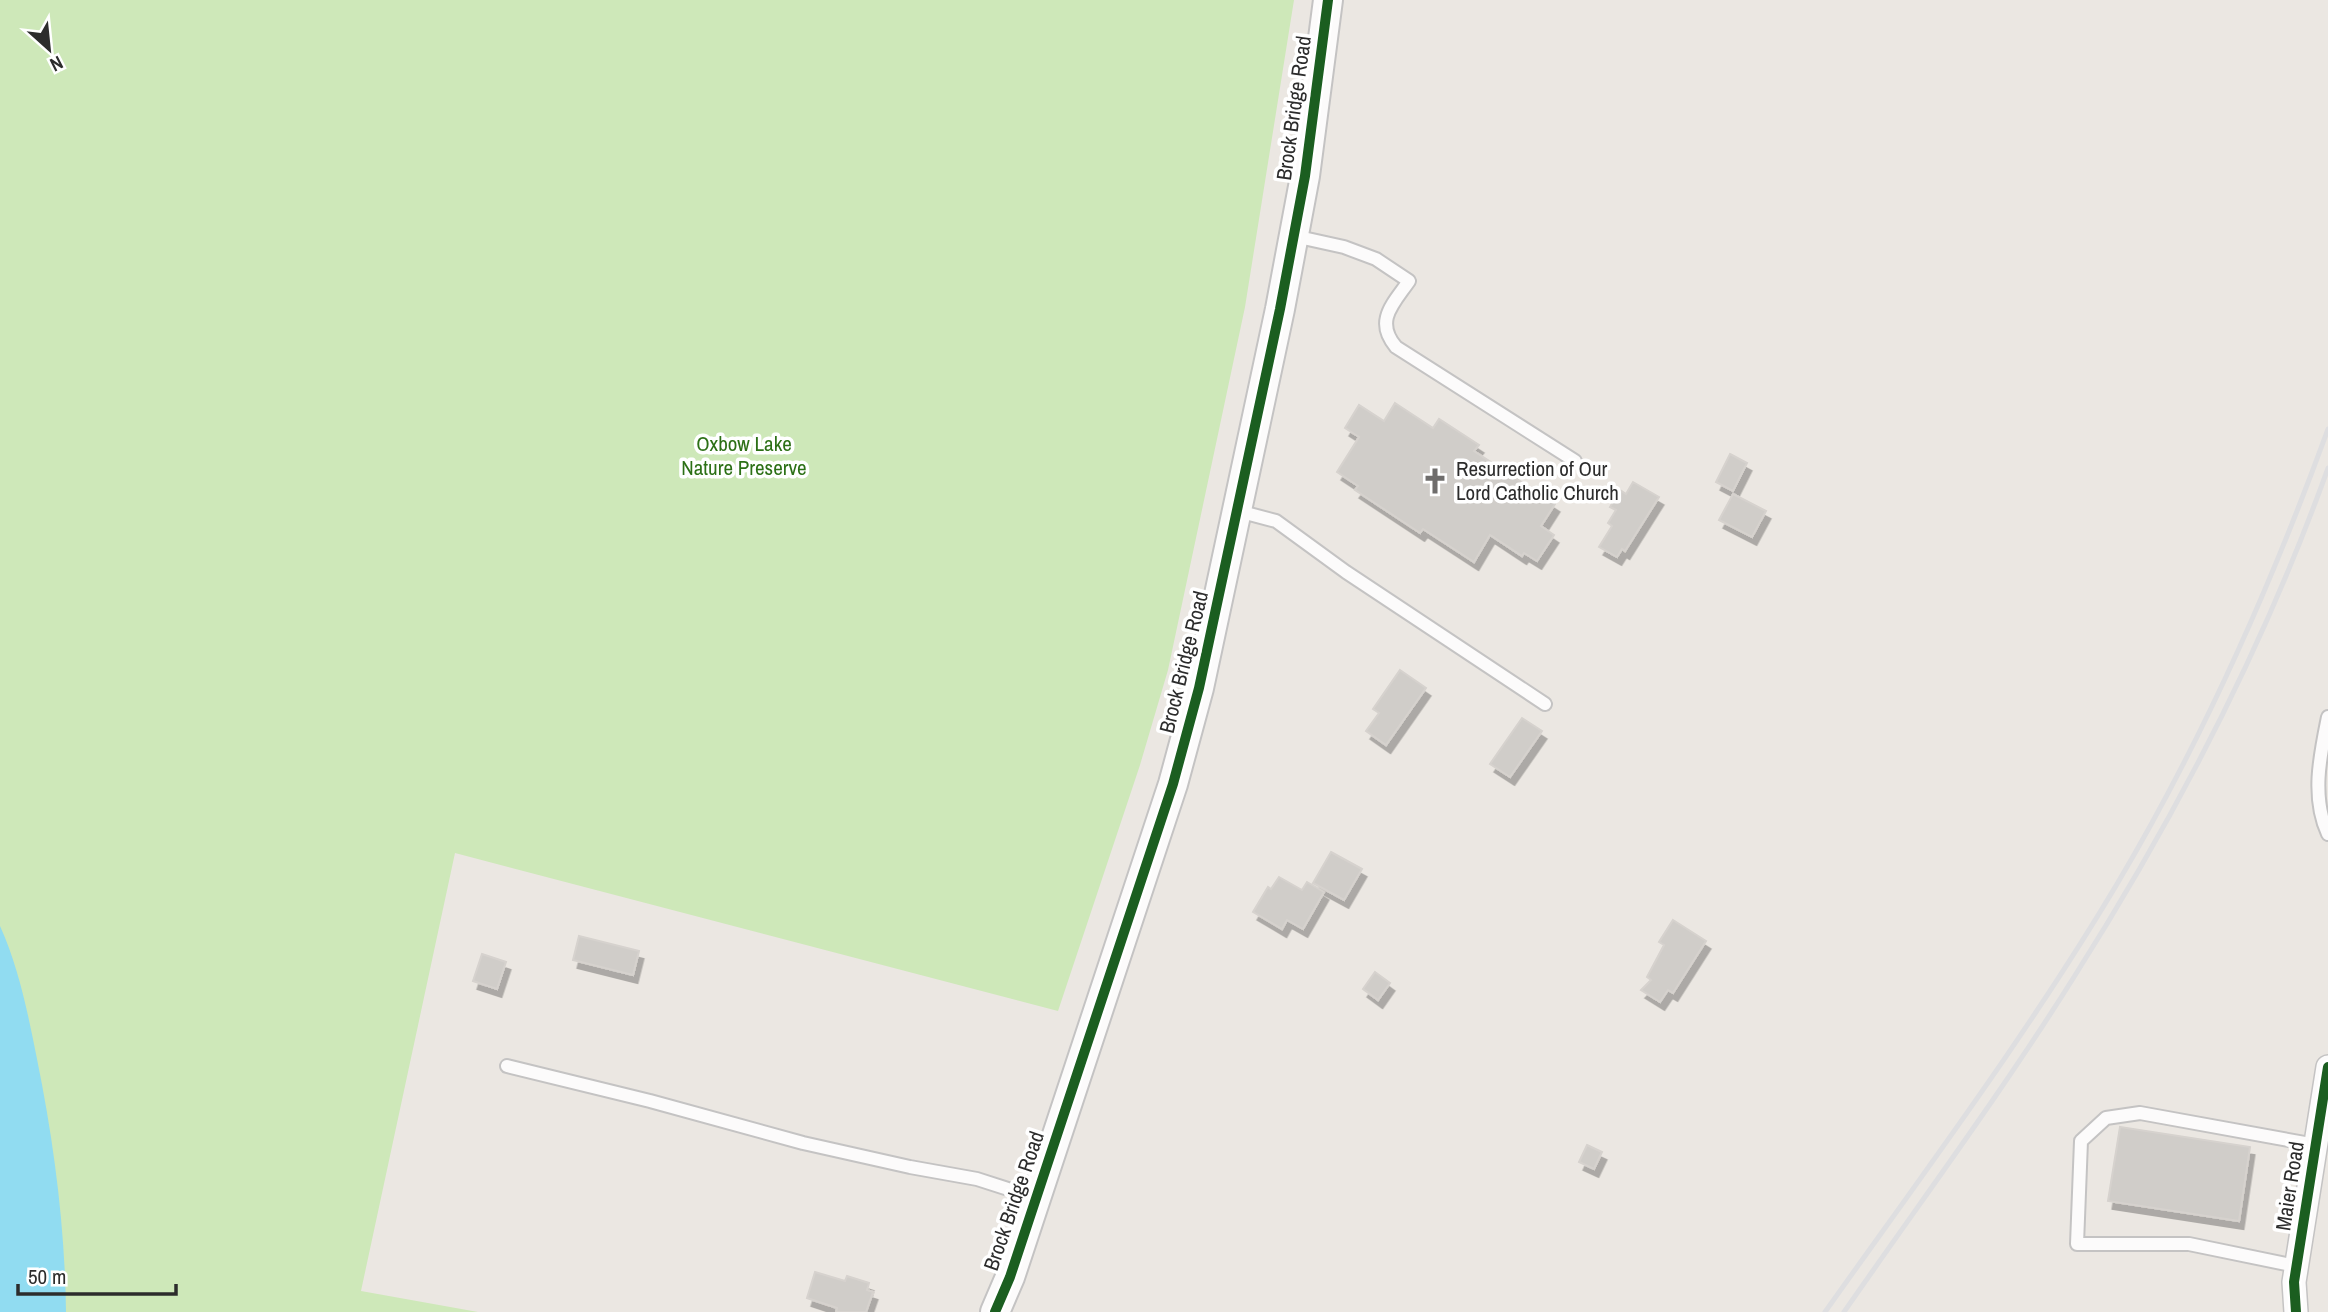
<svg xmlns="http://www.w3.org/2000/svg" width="2328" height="1312" font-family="'Archivo Narrow',sans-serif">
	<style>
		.green { fill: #cee8b9 }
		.water { fill: #91dcf1 }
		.building { fill: #d0cdc9; stroke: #d6d2ce; stroke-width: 2; filter: url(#shadow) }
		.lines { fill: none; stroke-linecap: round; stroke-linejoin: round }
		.service-casing { stroke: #c4c3c3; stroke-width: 16 }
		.minor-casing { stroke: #c4c3c3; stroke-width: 26 }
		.tertiary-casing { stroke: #c4c3c3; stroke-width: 32 }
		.service { stroke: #fcfbfb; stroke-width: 12 }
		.minor { stroke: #fcfbfb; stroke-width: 23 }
		.tertiary { stroke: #fcfbfb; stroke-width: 28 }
		.rail { stroke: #dedee0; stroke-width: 5 }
		.cycleway-casing { stroke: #fff; stroke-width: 15 }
		.cycleway { stroke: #1b5e20; stroke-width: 10 }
		.labels { text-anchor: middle; stroke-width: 7; stroke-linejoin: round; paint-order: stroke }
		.street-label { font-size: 21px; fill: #2c2c2c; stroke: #fff }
		.park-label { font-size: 21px; fill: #2c7016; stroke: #fff }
		.poi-label { font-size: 21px; fill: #2c2c2c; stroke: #fff; text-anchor: start }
	</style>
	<defs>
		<filter id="shadow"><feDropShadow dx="4.5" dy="8" stdDeviation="0" flood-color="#0004"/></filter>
	</defs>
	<rect width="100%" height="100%" fill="#ebe7e2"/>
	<path class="green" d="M 0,0 L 1294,0 L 1245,307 L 1168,670 L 1140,765 L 1058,1011 L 455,853 L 361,1291 L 478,1312 L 0,1312 Z"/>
	<path class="water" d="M 0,926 C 19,968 28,1014 37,1059 C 54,1143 65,1226 66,1312 L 0,1312 Z"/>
	<path class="building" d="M 1395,403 L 1433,428 L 1439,419 L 1479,445 L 1474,451 L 1555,504 L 1541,526 L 1554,535 L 1537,561 L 1524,553 L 1522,556 L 1490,535 L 1474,562 L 1423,529 L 1420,533 L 1355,490 L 1358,486 L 1337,472 L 1359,437 L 1345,428 L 1359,405 L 1384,421 Z
		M 1730,454 L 1747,463 L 1733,491 L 1716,482 Z
		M 1633,482 L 1659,497 L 1625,551 L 1622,549 L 1617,557 L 1599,547 L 1612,526 L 1608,523 L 1616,510 L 1610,507 L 1620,490 L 1626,494 Z
		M 1733,494 L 1766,511 L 1752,537 L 1719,520 Z
		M 1400,670 L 1426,688 L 1386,745 L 1366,731 L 1379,713 L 1373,709 Z
		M 1522,718 L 1542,731 L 1510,777 L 1490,764 Z
		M 1331,852 L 1362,869 L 1344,900 L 1313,883 Z
		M 1279,877 L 1302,890 L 1307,882 L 1324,892 L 1303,929 L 1287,920 L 1282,929 L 1253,912 L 1268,887 L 1271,889 Z
		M 1673,920 L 1706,941 L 1673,993 L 1668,990 L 1660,1002 L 1641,990 L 1651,980 L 1647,977 L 1664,945 L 1659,942 Z
		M 579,936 L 639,951 L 633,975 L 573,960 Z
		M 482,954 L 506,962 L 497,989 L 473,981 Z
		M 1375,972 L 1390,983 L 1378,1000 L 1363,989 Z
		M 2120,1127 L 2250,1147 L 2239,1221 L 2108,1201 Z
		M 1587,1145 L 1602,1152 L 1594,1169 L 1579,1162 Z
		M 815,1272 L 845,1281 L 847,1276 L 869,1283 L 867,1290 L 873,1292 L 866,1312 L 836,1312 L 837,1308 L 807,1298 Z"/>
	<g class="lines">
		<g class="service-casing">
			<path id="service" d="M 1294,236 L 1344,247 L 1376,259 L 1409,281 C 1393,304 1374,321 1396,347 L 1575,461
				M 1238,511 L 1276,521 L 1346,572 L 1545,704
				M 2328,717 C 2320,756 2311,797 2328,834
				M 507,1066 L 650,1101 L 803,1143 L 910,1167 L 977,1179 L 1036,1198
				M 2296,1266 L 2189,1244 L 2077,1244 L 2081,1141 L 2106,1118 L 2140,1113 L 2316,1145"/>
		</g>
		<g class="minor-casing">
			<path id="minor" d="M 2296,1312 L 2294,1282 L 2328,1067"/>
		</g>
		<g class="tertiary-casing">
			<path id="tertiary" d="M 995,1312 L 1010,1277 L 1173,784 L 1199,688 L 1280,309 L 1305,176 L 1328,0"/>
		</g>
		<use href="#service" class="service"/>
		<use href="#minor" class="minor"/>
		<use href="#tertiary" class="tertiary"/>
		<path class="rail" d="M 1825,1312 C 1925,1171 2029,1032 2117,884 C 2203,739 2271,586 2328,429
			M 1844,1312 C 1921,1201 2002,1092 2074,977 C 2176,816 2264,647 2328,468"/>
		<g class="cycleway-casing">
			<path id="cycleway" d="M 995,1312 L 1010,1277 L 1173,784 L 1199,688 L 1280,309 L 1305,176 L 1328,0
				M 2296,1312 L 2294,1282 L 2328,1067"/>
		</g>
		<use href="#cycleway" class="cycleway"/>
	</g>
	<defs>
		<g id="church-bare" transform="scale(2.1)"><path d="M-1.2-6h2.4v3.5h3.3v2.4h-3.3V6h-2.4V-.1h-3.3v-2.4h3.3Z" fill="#6f6d6c" stroke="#fff" stroke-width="2.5" paint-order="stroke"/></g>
	</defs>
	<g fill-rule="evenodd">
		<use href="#church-bare" x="1435" y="481"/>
	</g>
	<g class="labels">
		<g class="street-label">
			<text transform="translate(1294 108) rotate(-82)" y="7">Brock Bridge Road</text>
			<text transform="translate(1184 662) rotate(-76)" y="7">Brock Bridge Road</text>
			<text transform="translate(2290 1186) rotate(-81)" y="7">Maier Road</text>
			<text transform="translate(1014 1201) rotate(-71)" y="7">Brock Bridge Road</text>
		</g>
		<g class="park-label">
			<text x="744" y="451">Oxbow Lake<tspan x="744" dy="24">Nature Preserve</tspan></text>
		</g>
		<g class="poi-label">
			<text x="1456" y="476">Resurrection of Our<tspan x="1456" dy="24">Lord Catholic Church</tspan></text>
		</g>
	</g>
	<g transform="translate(49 49) rotate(153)" stroke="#ffffff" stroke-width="5" paint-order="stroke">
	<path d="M0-5L12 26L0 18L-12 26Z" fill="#2c2c2c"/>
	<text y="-10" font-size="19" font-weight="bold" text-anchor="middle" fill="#2c2c2c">N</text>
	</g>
	<path d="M18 1284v10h158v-10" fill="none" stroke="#2c2c2c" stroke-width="3.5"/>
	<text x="28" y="1284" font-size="21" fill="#2c2c2c" stroke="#ffffff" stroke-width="5" paint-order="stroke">50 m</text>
</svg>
